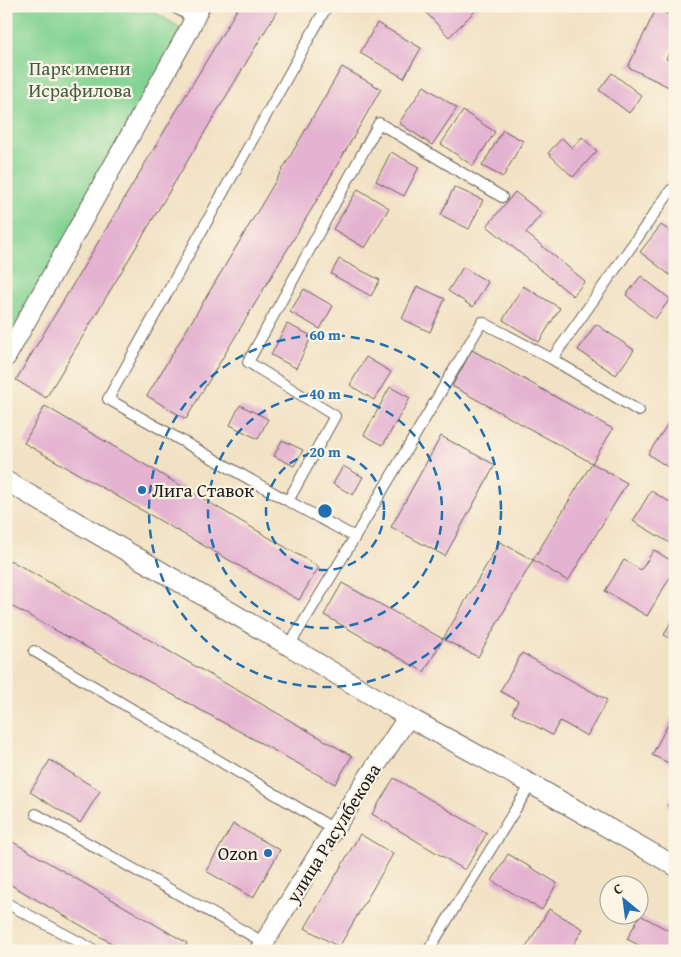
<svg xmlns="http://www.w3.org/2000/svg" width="681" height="957" font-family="'Gentium Book Plus',serif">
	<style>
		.green { fill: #83d393; stroke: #507858 }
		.building { fill: #e4b3d1 }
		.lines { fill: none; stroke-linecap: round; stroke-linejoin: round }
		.lane-casing { stroke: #676157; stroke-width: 12 }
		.street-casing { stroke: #676157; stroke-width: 21 }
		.lane { stroke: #fff; stroke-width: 10 }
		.street { stroke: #fff; stroke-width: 19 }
		.ring { fill: none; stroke: #1f6fb2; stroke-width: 2.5; stroke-dasharray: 9 6 }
		.poi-dot { fill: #1f6fb2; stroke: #fcf5e5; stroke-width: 2 }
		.labels { text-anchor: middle; stroke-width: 4.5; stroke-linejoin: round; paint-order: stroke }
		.park-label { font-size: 19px; fill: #405c46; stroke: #fcf5e5 }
		.poi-label { font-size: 19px; fill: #1c1c1c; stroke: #fcf5e5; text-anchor: start }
		.street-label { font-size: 19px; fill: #1c1c1c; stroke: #fcf5e5 }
		.centre { fill: #1f6fb2; stroke: #fcf5e5; stroke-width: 2.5 }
		.ring-label { font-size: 15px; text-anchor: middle; font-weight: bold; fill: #1f6fb2; stroke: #fcf5e5; stroke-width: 4.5; stroke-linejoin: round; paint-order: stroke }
	</style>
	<rect width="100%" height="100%" fill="#fcf5e5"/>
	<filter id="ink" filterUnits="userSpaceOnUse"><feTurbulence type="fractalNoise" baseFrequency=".02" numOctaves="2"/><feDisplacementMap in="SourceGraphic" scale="10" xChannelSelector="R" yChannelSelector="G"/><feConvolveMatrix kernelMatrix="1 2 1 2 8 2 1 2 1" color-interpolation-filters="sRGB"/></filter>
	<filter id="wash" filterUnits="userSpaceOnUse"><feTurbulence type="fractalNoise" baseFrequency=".0096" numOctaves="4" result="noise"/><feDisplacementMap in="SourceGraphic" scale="20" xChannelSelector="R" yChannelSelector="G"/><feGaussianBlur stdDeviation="1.12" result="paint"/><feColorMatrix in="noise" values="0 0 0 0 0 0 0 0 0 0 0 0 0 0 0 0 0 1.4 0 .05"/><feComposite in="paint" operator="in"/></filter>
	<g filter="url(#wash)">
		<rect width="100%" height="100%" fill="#f2e2c5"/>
		<path class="green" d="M 6,6 L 144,6 L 188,32 L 23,337 L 6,328 Z"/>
		<g id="blocks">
			<path class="building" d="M 239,6 L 280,6 L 46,398 L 16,380 Z
				M 420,6 L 480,6 L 449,37 Z
				M 656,9 L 675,18 L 675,41 L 666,59 L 675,63 L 675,90 L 628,67 Z
				M 377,23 L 421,48 L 404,78 L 360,53 Z
				M 342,67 L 381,89 L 320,195 L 186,419 L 147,396 L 281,172 Z
				M 612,73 L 642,96 L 629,113 L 599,90 Z
				M 424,86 L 457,108 L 432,145 L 399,123 Z
				M 463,111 L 495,132 L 473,166 L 441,144 Z
				M 503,130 L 523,141 L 503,177 L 482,166 Z
				M 582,137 L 597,151 L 573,177 L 548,153 L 562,138 L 572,148 Z
				M 391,152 L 419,167 L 404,196 L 376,181 Z
				M 454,187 L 483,200 L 469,229 L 441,215 Z
				M 358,189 L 389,208 L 365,248 L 333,229 Z
				M 515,192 L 542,213 L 526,233 L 585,281 L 573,296 L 487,226 Z
				M 661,225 L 675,235 L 675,279 L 640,252 Z
				M 339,259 L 380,280 L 371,296 L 331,274 Z
				M 463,267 L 488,282 L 473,307 L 448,291 Z
				M 641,276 L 670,299 L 655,319 L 626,295 Z
				M 417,286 L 445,299 L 430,332 L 402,319 Z
				M 523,286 L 560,308 L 539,342 L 503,320 Z
				M 304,289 L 333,306 L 320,329 L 290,312 Z
				M 287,324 L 312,336 L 296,368 L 271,355 Z
				M 596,324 L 634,350 L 616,375 L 578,350 Z
				M 472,350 L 613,429 L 592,463 L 452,386 Z
				M 366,357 L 391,372 L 374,400 L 350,385 Z
				M 390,387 L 410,398 L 383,445 L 364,435 Z
				M 240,405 L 268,419 L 258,439 L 230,425 Z
				M 45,406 L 319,567 L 299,600 L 24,443 Z
				M 675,413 L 675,472 L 648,454 Z
				M 441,436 L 495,465 L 445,556 L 391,527 Z
				M 282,440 L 303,450 L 294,466 L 274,456 Z
				M 592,463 L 627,483 L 568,581 L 533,560 Z
				M 343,466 L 363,477 L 353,495 L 333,484 Z
				M 651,491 L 675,505 L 675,546 L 633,521 Z
				M 500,542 L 533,560 L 478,657 L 443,639 Z
				M 654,550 L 675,563 L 675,569 L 647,616 L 605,591 L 624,560 L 641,570 Z
				M 10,560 L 352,756 L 335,784 L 6,603 L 6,566 Z
				M 342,583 L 443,639 L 424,672 L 324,615 Z
				M 675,614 L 675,641 L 664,635 Z
				M 522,653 L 607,700 L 587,736 L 560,721 L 552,735 L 512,713 L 518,701 L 500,691 Z
				M 675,711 L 675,766 L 652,755 Z
				M 50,760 L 100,791 L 80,823 L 30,792 Z
				M 394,778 L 487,833 L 465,870 L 372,814 Z
				M 675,791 L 675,810 L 667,806 Z
				M 233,824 L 280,850 L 253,898 L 206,871 Z
				M 360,834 L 393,854 L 339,947 L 305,928 Z
				M 6,838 L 187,943 L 183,951 L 125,951 L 6,882 Z
				M 508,854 L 557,883 L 542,910 L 492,881 Z
				M 549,909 L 583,929 L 570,951 L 524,951 Z
				M 640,915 L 675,934 L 675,951 L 650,951 L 627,939 Z"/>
		</g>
	</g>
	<g filter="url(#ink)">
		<use href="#blocks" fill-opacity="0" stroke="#676157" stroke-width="1"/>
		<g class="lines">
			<g class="lane-casing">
				<path id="lane" d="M 172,6 L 195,19
					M 327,6 L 108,399 L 288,501 L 355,537
					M 552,359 L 671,190
					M 288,501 L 335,416 L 248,362 L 379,123 L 502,197
					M 289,646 L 355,537 L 482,322 L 552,359 L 639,411
					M 34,651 L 334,829
					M 36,814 L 265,943
					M 6,903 L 96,951
					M 428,951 L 531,784"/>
			</g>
			<g class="street-casing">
				<path id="street" d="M 6,357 L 188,32 L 200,6
					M 6,481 L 289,646 L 408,717 L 531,784 L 675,866
					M 259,951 L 334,829 L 408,717"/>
			</g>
			<use href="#lane" class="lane"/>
			<use href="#street" class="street"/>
		</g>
	</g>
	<g class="ring">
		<circle cx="325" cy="511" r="59"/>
		<circle cx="325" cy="511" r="117"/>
		<circle cx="325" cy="511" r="176"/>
	</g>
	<g class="poi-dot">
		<circle cx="142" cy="490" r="5"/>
		<circle cx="268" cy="853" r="5"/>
	</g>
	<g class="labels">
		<g class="park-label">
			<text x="80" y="75">Парк имени<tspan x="80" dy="22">Исрафилова</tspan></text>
		</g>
		<g class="poi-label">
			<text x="152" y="497">Лига Ставок</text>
			<text x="258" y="860" text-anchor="end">Ozon</text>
		</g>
		<g class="street-label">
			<text transform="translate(333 833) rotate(-58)" y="7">улица Расулбекова</text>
		</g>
	</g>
	<circle cx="325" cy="511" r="8" class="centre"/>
	<g class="ring-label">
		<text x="325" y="340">60 m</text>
		<text x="325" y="399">40 m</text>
		<text x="325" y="457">20 m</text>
	</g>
	<rect width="681" height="957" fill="none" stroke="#fcf5e5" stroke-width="25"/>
	<g transform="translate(624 900) rotate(331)"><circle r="24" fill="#fcf5e5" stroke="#a29e95"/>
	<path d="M0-4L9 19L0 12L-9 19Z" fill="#1f6fb2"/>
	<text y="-8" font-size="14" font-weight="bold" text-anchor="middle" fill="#1c1c1c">С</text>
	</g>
</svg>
